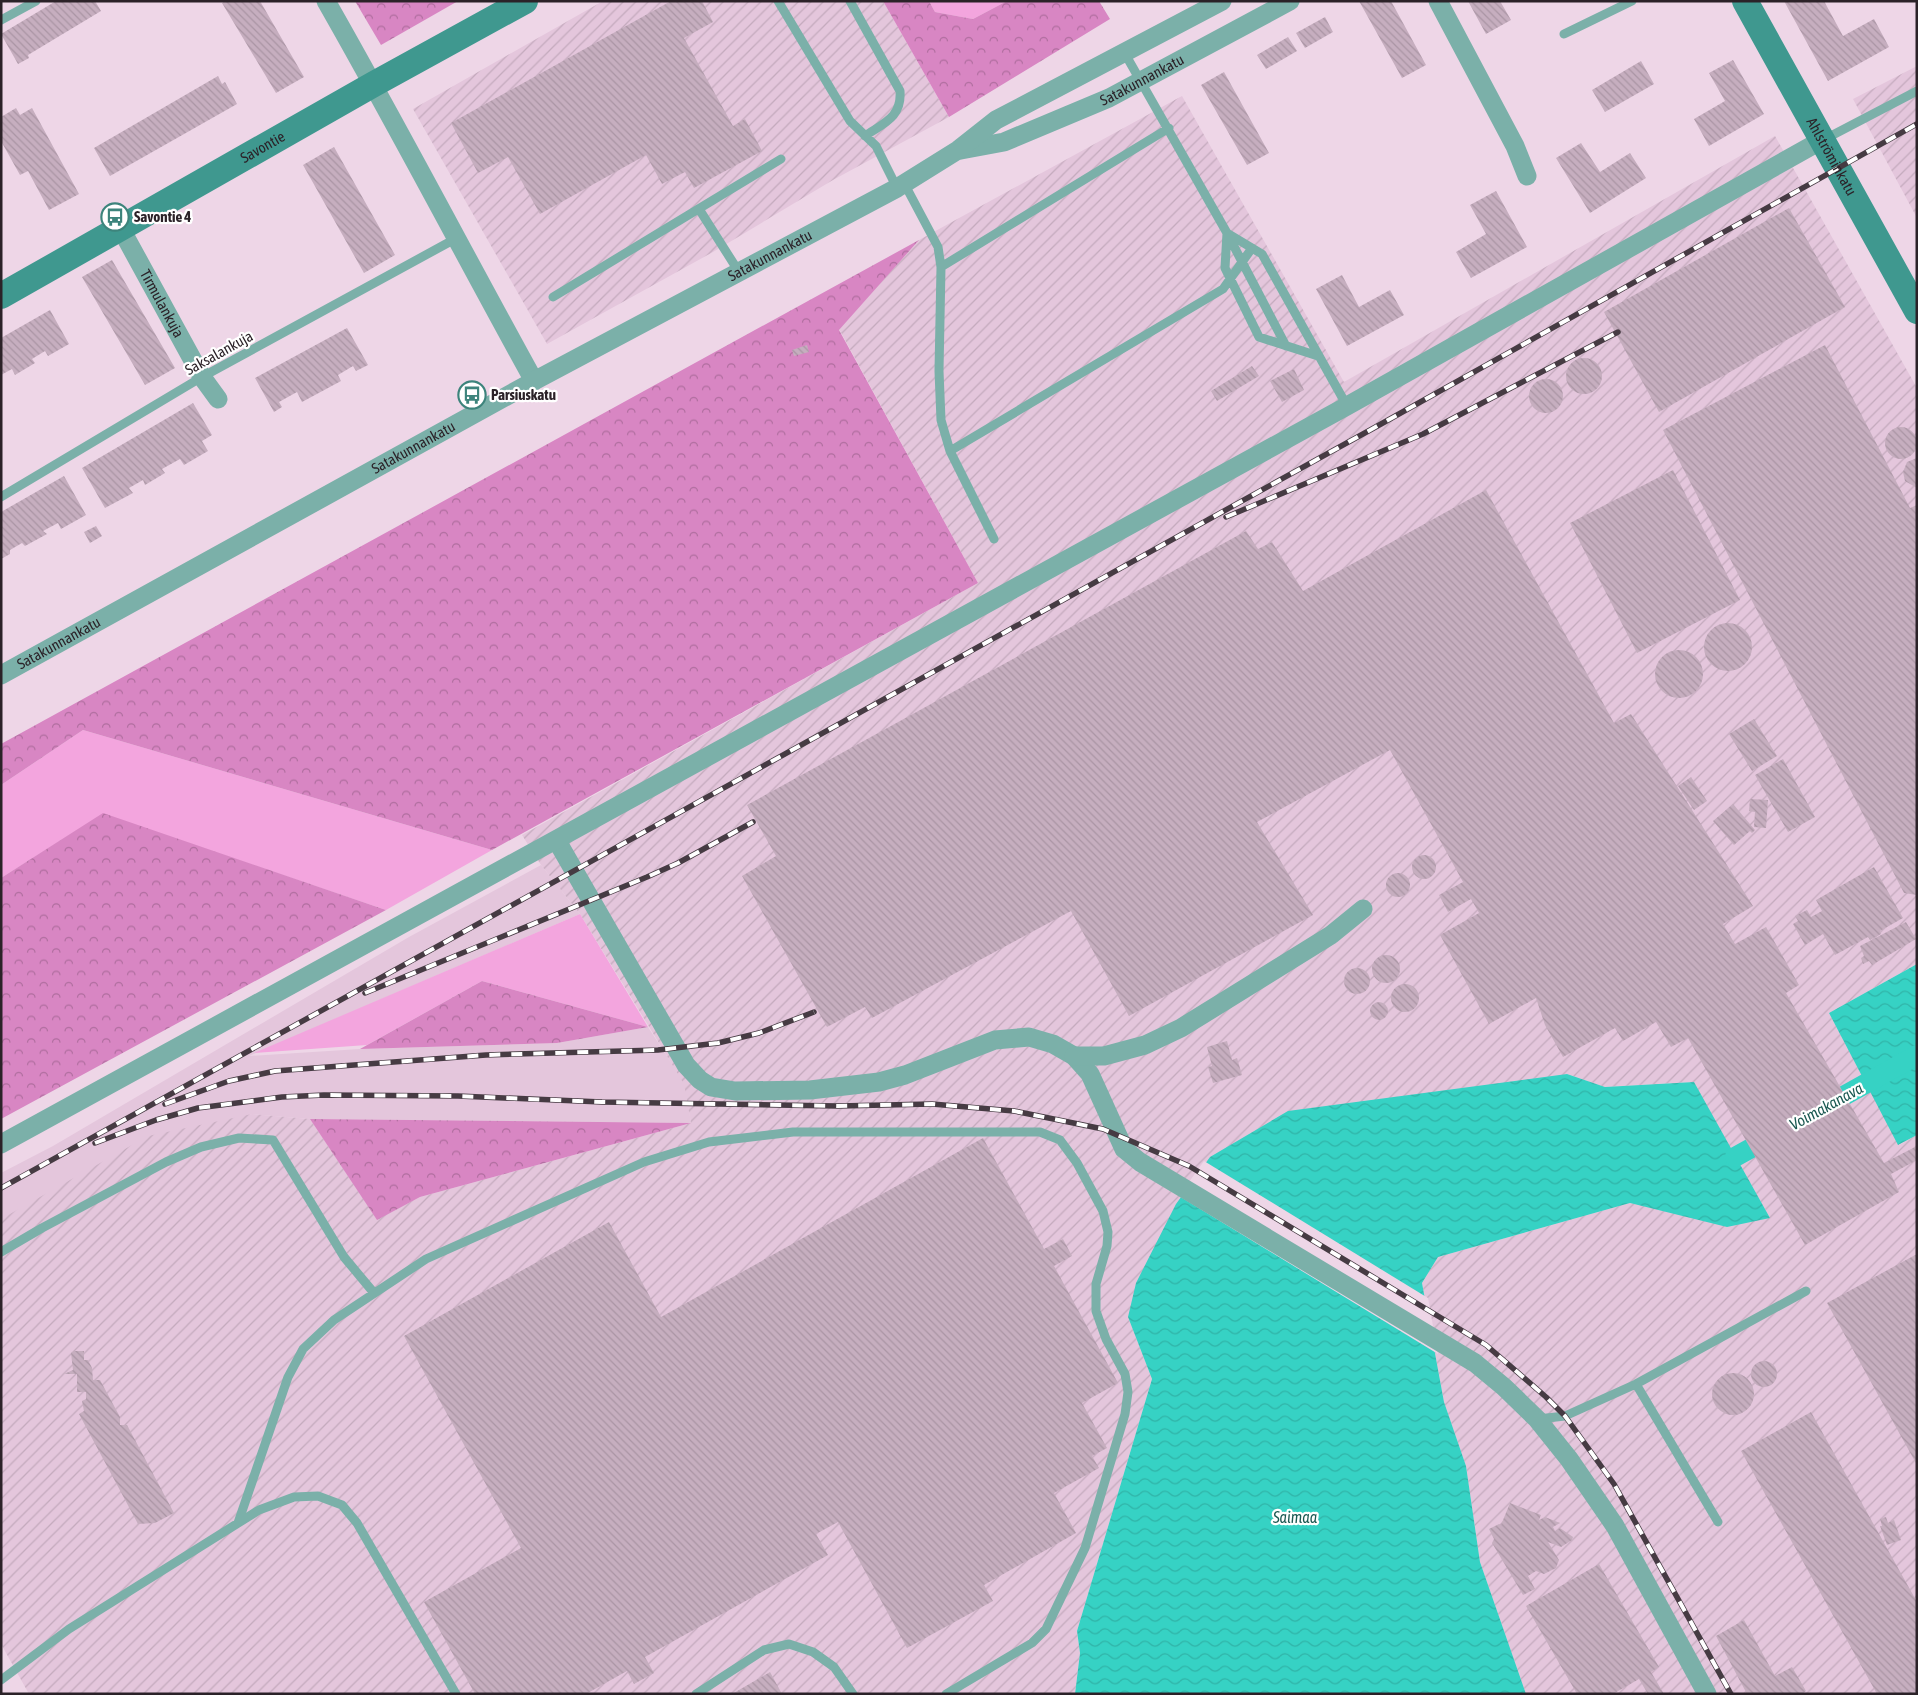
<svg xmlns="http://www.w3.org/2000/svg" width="1918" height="1695" font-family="'Asap Condensed',sans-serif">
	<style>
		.built { fill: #e4c6dc }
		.industrial { fill: url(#industrial-furrows) }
		.green { fill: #f3a5de }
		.forest { fill: url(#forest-crowns) }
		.water { fill: url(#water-waves) }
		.pier { fill: #eed6e7 }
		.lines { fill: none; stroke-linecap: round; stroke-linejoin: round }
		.canal { stroke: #36d2c4; stroke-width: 20 }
		.building { fill: url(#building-back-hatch) }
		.lane { stroke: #7bb0a9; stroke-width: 9 }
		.street { stroke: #7bb0a9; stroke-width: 19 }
		.secondary { stroke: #3f988f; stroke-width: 26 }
		.rail-casing { stroke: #463b43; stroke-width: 5.5 }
		.rail { stroke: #fff; stroke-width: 4; stroke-dasharray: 11; stroke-linecap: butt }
		.labels { text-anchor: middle; stroke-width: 4.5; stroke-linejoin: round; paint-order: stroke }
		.street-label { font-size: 15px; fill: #2b2228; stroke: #fff }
		.poi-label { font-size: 15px; font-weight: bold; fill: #2b2228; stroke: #fff; text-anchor: start }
		.water-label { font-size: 16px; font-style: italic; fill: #1b5952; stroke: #fff }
	</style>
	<defs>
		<pattern id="industrial-furrows" width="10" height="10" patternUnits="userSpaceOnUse" patternTransform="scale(1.25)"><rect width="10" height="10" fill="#e4c6dc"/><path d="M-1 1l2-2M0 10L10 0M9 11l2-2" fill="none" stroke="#c4aabd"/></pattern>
		<pattern id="forest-crowns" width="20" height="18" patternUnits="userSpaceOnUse" patternTransform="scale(1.25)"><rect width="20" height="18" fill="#d886c3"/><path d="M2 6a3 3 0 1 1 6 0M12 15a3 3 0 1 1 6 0" fill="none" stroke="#af6d9e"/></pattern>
		<pattern id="water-waves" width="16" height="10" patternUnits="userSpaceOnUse" patternTransform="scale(1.25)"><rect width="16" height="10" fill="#36d2c4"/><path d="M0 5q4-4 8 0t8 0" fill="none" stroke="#30b4a8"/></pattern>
		<pattern id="building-back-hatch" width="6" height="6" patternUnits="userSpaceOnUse" patternTransform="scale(1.25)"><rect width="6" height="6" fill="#c6aebf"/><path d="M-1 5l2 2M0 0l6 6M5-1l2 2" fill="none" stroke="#aa95a4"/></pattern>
	</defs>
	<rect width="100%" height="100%" fill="#eed6e7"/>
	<path class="built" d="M 541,865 L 580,914 L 249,1056 L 360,1049 L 557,1043 L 648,1027 L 685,1084 L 691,1123 L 310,1119 L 252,1114 L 1,1219 L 1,1173 L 53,1146 L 409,937 Z"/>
	<path class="industrial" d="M 603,1 L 883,1 L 949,117 L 833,180 L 713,252 L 547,344 L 413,109 Z
		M 1917,66 L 1917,218 L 1853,99 Z
		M 1182,96 L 1344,382 L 1775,136 L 1917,388 L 1917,964 L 1829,1013 L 1899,1145 L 1917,1135 L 1917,1694 L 1526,1694 L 1480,1562 L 1466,1466 L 1444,1402 L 1422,1283 L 1438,1257 L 1630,1203 L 1677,1213 L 1770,1218 L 1693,1082 L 1605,1087 L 1567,1074 L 1128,1317 L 1152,1379 L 1077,1631 L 1080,1653 L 1075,1694 L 29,1694 L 1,1644 L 1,1219 L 148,1136 L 252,1114 L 310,1119 L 377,1219 L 420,1197 L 691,1123 L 684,1084 L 580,914 L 541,865 L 522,835 L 978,583 L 839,329 L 919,240 Z"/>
	<path class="green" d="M 929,1 L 1007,1 L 973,19 L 935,12 Z
		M 83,730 L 492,850 L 386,910 L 103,814 L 1,878 L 1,785 Z
		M 580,914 L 648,1027 L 482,981 L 367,1045 L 254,1053 Z"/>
	<path class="forest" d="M 355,1 L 458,1 L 381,45 Z
		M 883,1 L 929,1 L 935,12 L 973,19 L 1007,1 L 1099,1 L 1110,19 L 949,117 Z
		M 919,240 L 839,330 L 978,583 L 492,850 L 83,730 L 1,785 L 1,744 Z
		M 103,813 L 386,910 L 1,1119 L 1,878 Z
		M 482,981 L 648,1027 L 557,1043 L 360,1049 Z
		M 310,1119 L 691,1123 L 420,1197 L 377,1220 Z"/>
	<path class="water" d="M 1917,964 L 1917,1135 L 1898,1145 L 1829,1013 Z
		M 1567,1074 L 1605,1087 L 1694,1082 L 1770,1218 L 1727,1227 L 1630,1203 L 1438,1257 L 1422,1283 L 1444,1402 L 1466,1466 L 1480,1562 L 1526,1694 L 1075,1694 L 1080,1653 L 1077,1631 L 1152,1379 L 1128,1317 L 1136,1283 L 1176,1204 L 1210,1157 L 1288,1111 Z"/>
	<path class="pier" d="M 1204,1161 L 1428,1298 L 1438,1354 L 1179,1196 Z"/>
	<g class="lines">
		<path class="canal" d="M 1822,1108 L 1917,1055
			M 1735,1157 L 1773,1136"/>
	</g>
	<path class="building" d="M 56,1 L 95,1 L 101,11 L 28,55 L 29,58 L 18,64 L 1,34 Z
		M 225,1 L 260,1 L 304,77 L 276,93 L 222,3 Z
		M 671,1 L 702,1 L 713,22 L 684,38 L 733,126 L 745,119 L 762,151 L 694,188 L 685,172 L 662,184 L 646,155 L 540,214 L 508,157 L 478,173 L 451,123 Z
		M 1359,1 L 1391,1 L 1426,65 L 1402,78 Z
		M 1468,1 L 1500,1 L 1511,20 L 1486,34 Z
		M 1784,1 L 1824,1 L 1843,36 L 1874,19 L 1889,47 L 1828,81 Z
		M 1325,17 L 1333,32 L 1305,48 L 1296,33 Z
		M 1288,37 L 1297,51 L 1266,69 L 1257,55 Z
		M 1733,60 L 1764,114 L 1709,146 L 1694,119 L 1725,101 L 1709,73 Z
		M 1641,61 L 1654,84 L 1605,112 L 1592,90 Z
		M 1224,72 L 1269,153 L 1247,165 L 1201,85 Z
		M 218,76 L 222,84 L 225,82 L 237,104 L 110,176 L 94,148 Z
		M 16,108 L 20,115 L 32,108 L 79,194 L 49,210 L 28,171 L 20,175 L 1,141 L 1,117 Z
		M 1581,143 L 1600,172 L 1630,153 L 1646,178 L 1590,213 L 1556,158 Z
		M 334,147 L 395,255 L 364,273 L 303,165 Z
		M 1496,191 L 1527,247 L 1471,278 L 1456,252 L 1486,234 L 1470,205 Z
		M 1789,208 L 1845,307 L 1659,412 L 1604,312 Z
		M 112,260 L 175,368 L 145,385 L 82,277 Z
		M 1342,275 L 1359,307 L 1390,290 L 1404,315 L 1347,346 L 1316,289 Z
		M 50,310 L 69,344 L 48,356 L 45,351 L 32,359 L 35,363 L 15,375 L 12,369 L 1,375 L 1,338 Z
		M 347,328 L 368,365 L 356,371 L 353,366 L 338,375 L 341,381 L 302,402 L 297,392 L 279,402 L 282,407 L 274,412 L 255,378 Z
		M 807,345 L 809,352 L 794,356 L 792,350 Z
		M 1825,345 L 1910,508 L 1917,505 L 1917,895 L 1904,893 L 1663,430 Z
		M1566 376a18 18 0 1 1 36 0a18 18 0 1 1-36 0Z
		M 1252,366 L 1259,376 L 1217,401 L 1211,391 Z
		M 1294,369 L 1304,390 L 1282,402 L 1270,381 Z
		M1529 396a17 17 0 1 1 34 0a17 17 0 1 1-34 0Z
		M 193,403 L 212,435 L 202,441 L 208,451 L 184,465 L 180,459 L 162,469 L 165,473 L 145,485 L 143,480 L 129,488 L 133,493 L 105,508 L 82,468 Z
		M1885 443a16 16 0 1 1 32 0a16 16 0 1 1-32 0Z
		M 1917,458 L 1917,488 L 1905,481 L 1903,472 L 1907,462 Z
		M 1673,470 L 1740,600 L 1637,653 L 1570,523 Z
		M 64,476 L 86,515 L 61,529 L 58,523 L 43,531 L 47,534 L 25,546 L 22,543 L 10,550 L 10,554 L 1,559 L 1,512 Z
		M 1486,490 L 1614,723 L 1631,714 L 1753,906 L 1723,924 L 1735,944 L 1766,927 L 1799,985 L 1786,993 L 1884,1163 L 1917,1146 L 1917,1160 L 1891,1174 L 1899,1192 L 1805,1245 L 1688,1038 L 1671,1047 L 1656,1022 L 1623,1041 L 1615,1028 L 1563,1057 L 1545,1025 L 1536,998 L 1489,1024 L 1440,935 L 1479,913 L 1471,899 L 1448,912 L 1439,895 L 1463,882 L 1390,750 L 1257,822 L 1313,915 L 1129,1016 L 1071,911 L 872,1018 L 865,1007 L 827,1027 L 742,876 L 776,856 L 747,805 L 1246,531 L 1258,549 L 1272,542 L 1303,591 Z
		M 96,526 L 102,536 L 90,543 L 84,532 Z
		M1704 647a24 24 0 1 1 48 0a24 24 0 1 1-48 0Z
		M1655 674a24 24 0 1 1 48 0a24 24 0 1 1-48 0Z
		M 1754,719 L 1777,756 L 1752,771 L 1729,734 Z
		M 1783,759 L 1815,817 L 1788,832 L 1755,775 Z
		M 1691,777 L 1707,801 L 1694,810 L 1678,786 Z
		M 1750,799 L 1768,800 L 1766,828 L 1754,827 L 1755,812 L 1749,811 Z
		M 1733,804 L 1755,830 L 1752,833 L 1750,831 L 1734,845 L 1713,821 Z
		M1412 867a12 12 0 1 1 24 0a12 12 0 1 1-24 0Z
		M 1874,867 L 1903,918 L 1880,931 L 1881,934 L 1870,940 L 1868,937 L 1835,955 L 1823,934 L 1805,945 L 1793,924 L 1798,921 L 1795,916 L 1807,910 L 1811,917 L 1822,911 L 1816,900 Z
		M1386 885a12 12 0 1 1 24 0a12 12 0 1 1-24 0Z
		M 1906,922 L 1916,939 L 1872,965 L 1869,961 L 1863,964 L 1861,958 L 1864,956 L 1860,946 Z
		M1372 969a14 14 0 1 1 28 0a14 14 0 1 1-28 0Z
		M1344 981a13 13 0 1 1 26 0a13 13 0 1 1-26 0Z
		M1391 998a14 14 0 1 1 28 0a14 14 0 1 1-28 0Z
		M1370 1011a9 9 0 1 1 18 0a9 9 0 1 1-18 0Z
		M 1227,1041 L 1232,1060 L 1237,1058 L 1242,1075 L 1213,1083 L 1208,1067 L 1212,1066 L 1207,1047 Z
		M 983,1138 L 1044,1249 L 1063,1239 L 1072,1256 L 1054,1266 L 1118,1383 L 1082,1403 L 1107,1448 L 1092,1456 L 1099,1468 L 1054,1493 L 1076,1533 L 984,1585 L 993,1601 L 907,1648 L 838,1522 L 816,1534 L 828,1555 L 645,1657 L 654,1673 L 634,1684 L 627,1671 L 586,1694 L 475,1694 L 424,1602 L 521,1548 L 404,1336 L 609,1222 L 661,1317 Z
		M 1917,1254 L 1917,1465 L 1827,1303 Z
		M 74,1351 L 84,1351 L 84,1360 L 88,1360 L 92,1368 L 93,1380 L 100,1380 L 120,1417 L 120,1425 L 127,1425 L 174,1513 L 155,1523 L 138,1524 L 79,1414 L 84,1411 L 82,1401 L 86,1399 L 86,1392 L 77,1392 L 77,1374 L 64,1374 L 73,1370 L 71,1353 Z
		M1751 1374a13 13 0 1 1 26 0a13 13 0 1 1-26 0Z
		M1712 1394a21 21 0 1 1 42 0a21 21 0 1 1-42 0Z
		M 1811,1412 L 1917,1602 L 1917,1694 L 1877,1694 L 1741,1451 Z
		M 1510,1503 L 1541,1515 L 1539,1520 L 1545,1517 L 1560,1523 L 1553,1527 L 1555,1531 L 1560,1528 L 1573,1537 L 1572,1540 L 1561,1547 L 1548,1542 L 1559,1560 L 1556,1568 L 1544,1574 L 1536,1571 L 1528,1576 L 1535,1589 L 1523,1595 L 1492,1543 L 1494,1539 L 1489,1529 L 1499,1524 L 1501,1525 Z
		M 1886,1517 L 1888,1523 L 1894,1520 L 1901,1540 L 1887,1545 L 1880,1526 L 1882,1526 L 1880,1519 Z
		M 1599,1564 L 1659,1667 L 1651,1672 L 1664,1694 L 1648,1694 L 1639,1679 L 1613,1694 L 1577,1694 L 1526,1606 Z
		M 1744,1620 L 1775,1676 L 1792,1667 L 1806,1691 L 1802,1694 L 1747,1694 L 1716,1636 Z
		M 770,1672 L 782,1694 L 732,1694 Z"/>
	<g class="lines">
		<path class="lane" d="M 778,1 L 850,121 L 876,146 L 897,188
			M 850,1 L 900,91 C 902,117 884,123 865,136
			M 1,20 L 36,1
			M 1564,34 L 1632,1
			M 1124,52 L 1227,233 L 1286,346
			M 1825,139 L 1917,91
			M 904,183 L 938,247 L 941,267 L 939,371 L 941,420 L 950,451 L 994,539
			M 699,209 L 739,272
			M 1227,233 L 1262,254 L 1347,406
			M 1227,233 L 1225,268 L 1259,337 L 1318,356
			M 941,267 L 1169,128
			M 553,297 L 781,159
			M 950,451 L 1223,289 L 1252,248
			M 1,497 L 202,377 L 455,239
			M 1,1252 L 42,1228 L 166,1162 L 201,1147 L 239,1138 L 273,1140 L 344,1257 L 374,1293
			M 1636,1384 L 1718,1522
			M 1538,1419 L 1565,1416 L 1636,1384 L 1806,1291
			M 238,1523 L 288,1377 L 303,1349 L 334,1320 L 426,1259 L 644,1162 L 709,1142 L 793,1132 L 1040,1132 L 1060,1140 L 1077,1163 L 1103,1211 L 1108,1232 L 1107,1246 L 1096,1284 L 1096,1311 L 1106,1339 L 1125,1374 L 1128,1392 L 1125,1414 L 1085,1548 L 1046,1629 L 1032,1643 L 946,1694
			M 1,1680 L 69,1629 L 259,1510 L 294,1497 L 318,1496 L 342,1505 L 357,1523 L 456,1694
			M 696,1694 L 764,1650 L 789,1644 L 813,1652 L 834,1667 L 853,1694"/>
		<g class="street">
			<path d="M 326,1 C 398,127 464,254 534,381"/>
			<path d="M 1438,1 L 1515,146 L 1527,176"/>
			<path id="s1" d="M 961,150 L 1004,142 L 1109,98 L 1290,1"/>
			<path id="s2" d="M 121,229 L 202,377 L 218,399"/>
			<path id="s3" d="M 1,675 L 534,381 L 897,188 L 958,150 L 996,120 L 1222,1"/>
			<path d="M 557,841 L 686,1065 L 700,1080 L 711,1087 L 735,1091 L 810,1090 L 879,1082 L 905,1075 L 995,1040 L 1029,1037 L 1053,1044 L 1074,1056 L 1090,1074 L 1124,1149 L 1140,1162 L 1475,1363 L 1504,1387 L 1537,1419 L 1569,1459 L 1615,1526 L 1707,1694"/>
			<path d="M 1074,1056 L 1104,1056 L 1145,1045 L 1181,1028 L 1331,935 L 1363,909"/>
			<path d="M 1,1144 L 1347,406 L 1822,140"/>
		</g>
		<g class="secondary">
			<path id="s4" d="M 1745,1 L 1917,311"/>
			<path id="s5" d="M 1,296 L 374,84 L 525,1"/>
		</g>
		<g class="rail-casing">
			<path id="rail" d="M 1226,517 L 1423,434 L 1618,332
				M 365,993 L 647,877 L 678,863 L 753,822
				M 165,1104 L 229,1081 L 275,1071 L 486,1055 L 658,1050 L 718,1043 L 759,1033 L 814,1012
				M 95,1143 L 156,1120 L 198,1108 L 282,1097 L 324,1095 L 458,1096 L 602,1102 L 838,1106 L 932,1104 L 1014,1111 L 1103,1129 L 1189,1166 L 1486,1345 L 1546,1397 L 1565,1416 L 1614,1484 L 1731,1694
				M 1,1188 L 1381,424 L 1917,124"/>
		</g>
		<use href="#rail" class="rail"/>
	</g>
	<defs>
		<g id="bus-ring" transform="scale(1.4375)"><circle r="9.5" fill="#fff" stroke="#3d847c" stroke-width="1.5"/><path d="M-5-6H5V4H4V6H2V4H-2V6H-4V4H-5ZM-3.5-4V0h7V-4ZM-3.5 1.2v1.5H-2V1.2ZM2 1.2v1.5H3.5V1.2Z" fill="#3d847c"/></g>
	</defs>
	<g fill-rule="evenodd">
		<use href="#bus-ring" x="115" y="217"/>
		<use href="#bus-ring" x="472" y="395"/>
	</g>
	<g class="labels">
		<g class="street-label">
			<text dy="5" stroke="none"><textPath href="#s1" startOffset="195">Satakunnankatu</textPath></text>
			<text dy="5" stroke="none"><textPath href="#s5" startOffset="301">Savontie</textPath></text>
			<text dy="5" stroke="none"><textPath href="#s4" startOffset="178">Ahlströminkatu</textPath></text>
			<text dy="5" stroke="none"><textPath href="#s3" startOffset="876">Satakunnankatu</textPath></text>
			<text dy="5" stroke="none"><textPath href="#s2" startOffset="85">Tirmulankuja</textPath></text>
			<text transform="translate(219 353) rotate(-29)" y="5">Saksalankuja</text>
			<text dy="5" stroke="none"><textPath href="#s3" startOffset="471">Satakunnankatu</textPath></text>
			<text dy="5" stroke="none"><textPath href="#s3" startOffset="66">Satakunnankatu</textPath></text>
		</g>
		<g class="poi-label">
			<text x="134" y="222">Savontie 4</text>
			<text x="491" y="400">Parsiuskatu</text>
		</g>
		<g class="water-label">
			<text transform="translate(1826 1106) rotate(-29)" y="6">Voimakanava</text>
			<text x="1295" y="1523">Saimaa</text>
		</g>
	</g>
	<rect width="1918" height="1695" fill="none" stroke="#2b2228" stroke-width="5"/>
</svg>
